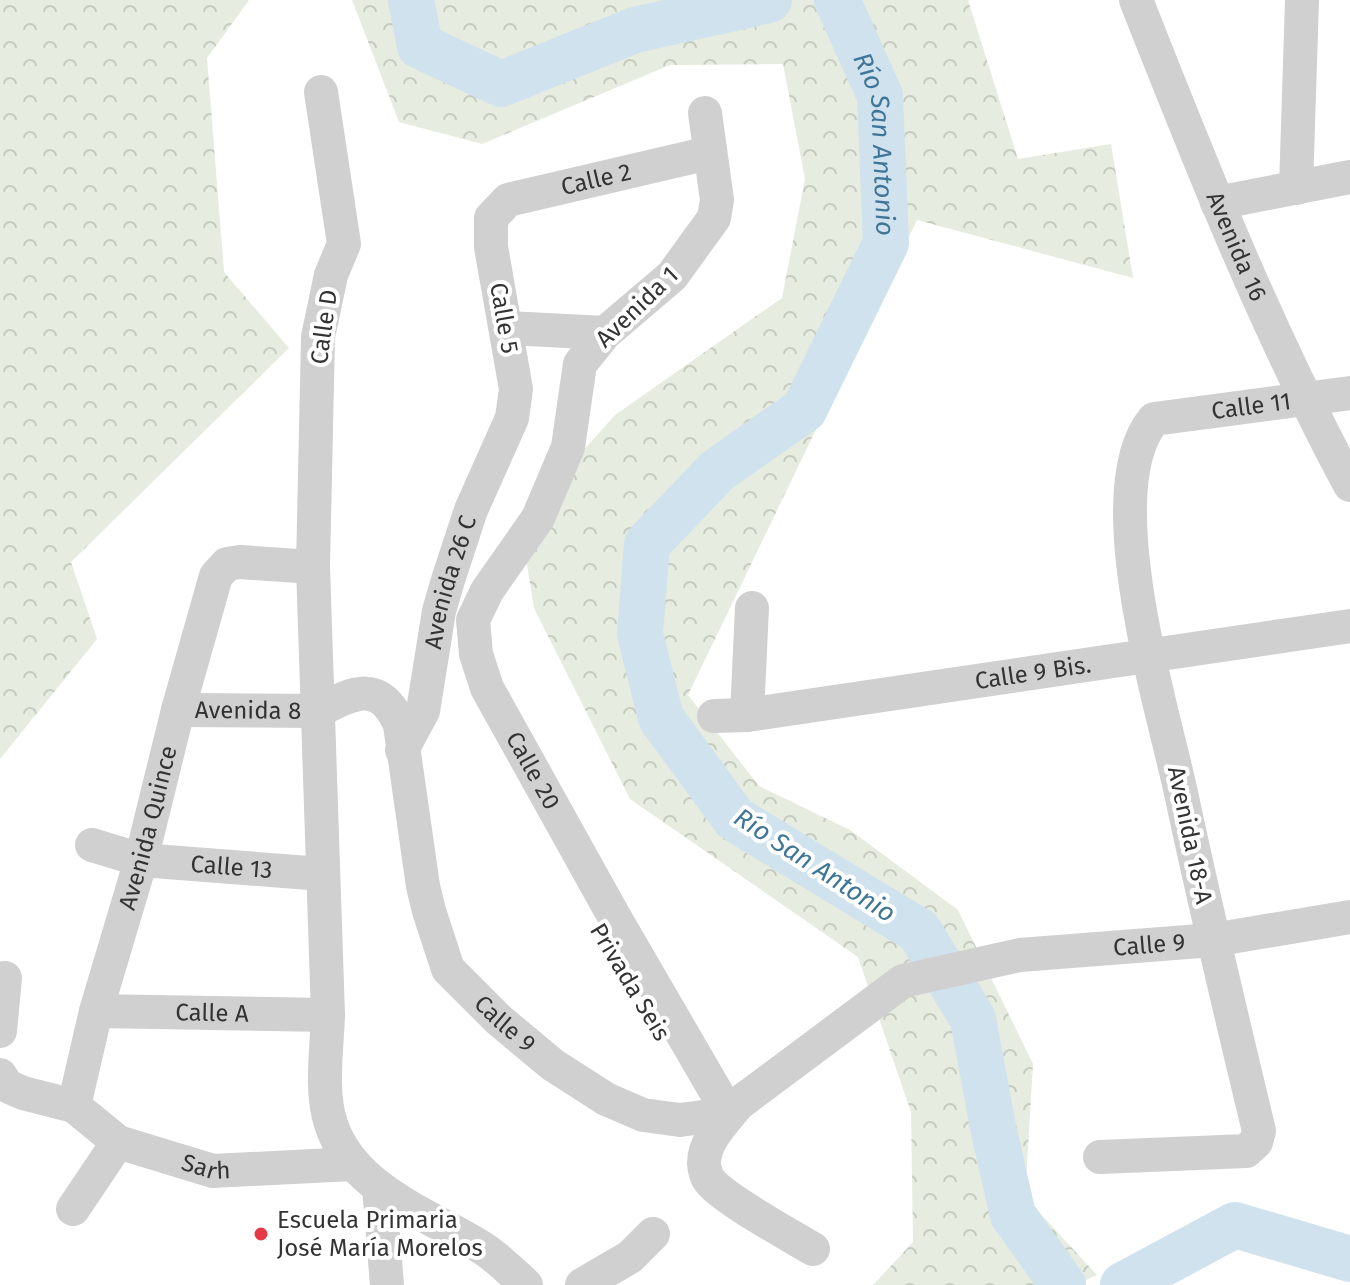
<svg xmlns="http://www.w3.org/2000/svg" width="1350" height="1285" font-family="'Fira Sans',sans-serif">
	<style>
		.forest { fill: url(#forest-crowns) }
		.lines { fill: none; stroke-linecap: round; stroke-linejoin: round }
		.river { stroke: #cfe2ee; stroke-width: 46 }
		.minor { stroke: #d0d0d0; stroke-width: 34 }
		.poi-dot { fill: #e63946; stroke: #fff; stroke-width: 3 }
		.labels { text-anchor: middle; stroke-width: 8; stroke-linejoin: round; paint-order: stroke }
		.street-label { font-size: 24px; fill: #333; stroke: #fff }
		.poi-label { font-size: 24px; fill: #333; stroke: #fff; text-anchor: start }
		.water-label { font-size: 26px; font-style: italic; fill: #3f7597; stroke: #fff }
	</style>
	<defs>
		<pattern id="forest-crowns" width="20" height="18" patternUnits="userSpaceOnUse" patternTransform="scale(2)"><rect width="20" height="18" fill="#e6ecdf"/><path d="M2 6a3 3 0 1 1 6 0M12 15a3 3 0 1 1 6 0" fill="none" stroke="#c6cbc0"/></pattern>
	</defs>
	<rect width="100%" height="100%" fill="#fff"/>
	<path class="forest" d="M 0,0 L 249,0 L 207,58 L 224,272 L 289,348 L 71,562 L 97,639 L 0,759 Z
		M 352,0 L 968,0 L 1018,159 L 1111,144 L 1133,278 L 917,220 L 688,695 L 759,786 L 850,830 L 958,910 L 1033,1064 L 1025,1197 L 1097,1275 L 1075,1285 L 873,1285 L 913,1242 L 911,1112 L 858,957 L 630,799 L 534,608 L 520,522 L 615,415 L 782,298 L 805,179 L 783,64 L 670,65 L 482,144 L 399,122 Z"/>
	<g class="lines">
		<g class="river">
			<path d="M 411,0 L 420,46 L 501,84 L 635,30 L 769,0"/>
			<path id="s1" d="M 837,0 L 880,96 L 886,243 L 804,410 L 718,470 L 647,544 L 640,634 L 661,718 L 735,819 L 919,931 L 973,1019 L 994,1132 L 1013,1215 L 1063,1285"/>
			<path d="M 1123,1285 L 1235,1225 L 1350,1259"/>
		</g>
		<g class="minor">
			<path id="s2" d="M 1136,0 C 1201,165 1266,329 1350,485"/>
			<path d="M 321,92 L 344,244 L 331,275 L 318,337 L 313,567 L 328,1015 C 327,1049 320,1091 331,1124 C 352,1190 431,1215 484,1249 C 499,1259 513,1273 526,1285"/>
			<path id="s3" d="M 705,113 L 717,200 L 714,218 L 672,276 L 605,333 L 580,364 L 568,447 L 538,518 L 487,591 L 473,620 L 476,654 L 487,688 L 615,918 L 726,1109"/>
			<path d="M 1296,188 L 1302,0"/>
			<path d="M 1217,203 L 1350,177"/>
			<path d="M 506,328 L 605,333"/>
			<path id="s4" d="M 178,710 L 319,711"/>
			<path id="s5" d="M 319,711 C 354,691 381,680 400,725 L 423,886 L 429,911 L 448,969 L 499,1020 L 553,1065 L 606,1099 L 643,1115 L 680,1120 L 710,1116 L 738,1104 L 903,981 L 1020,955 L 1213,940 L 1350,917"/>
			<path d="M 747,715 L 752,608"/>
			<path id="s6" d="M 714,716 L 747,715 L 1350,626"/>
			<path id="s7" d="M 402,750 L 423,711 L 439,611 L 448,580 L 471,510 L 512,418 L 516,389 L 491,247 L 491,218 L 508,200 L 709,153"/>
			<path id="s8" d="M 92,845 L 141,860 L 322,874"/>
			<path id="s9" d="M 96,1011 L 328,1015"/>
			<path d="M 0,1031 L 5,978"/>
			<path id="s10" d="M 0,1075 L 7,1086 L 23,1093 L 74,1106 L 118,1142 L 213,1171 L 353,1164"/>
			<path d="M 738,1104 C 725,1121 704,1140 704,1163 C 704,1167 706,1176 709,1180 C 723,1199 790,1235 813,1249"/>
			<path id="s11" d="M 74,1106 L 96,1011 L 141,860 L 178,710 L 216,576 L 227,564 L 240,562 L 313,567"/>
			<path id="s12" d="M 1100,1157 L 1246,1151 L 1256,1142 L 1259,1131 C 1232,1019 1205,906 1181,793 C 1163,708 1094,490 1154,419 L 1350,393"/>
			<path d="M 379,1187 L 387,1285"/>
			<path d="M 73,1209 L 118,1142"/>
			<path d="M 582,1285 L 630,1257 L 653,1234"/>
		</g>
	</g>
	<circle class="poi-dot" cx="261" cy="1234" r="8"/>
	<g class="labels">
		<g class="street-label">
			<text dy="8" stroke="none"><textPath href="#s7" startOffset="670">Calle 2</textPath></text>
			<text dy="8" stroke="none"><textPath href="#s2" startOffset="266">Avenida 16</textPath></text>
			<text transform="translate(637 307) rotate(-44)" y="8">Avenida 1</text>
			<text transform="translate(504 318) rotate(80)" y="8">Calle 5</text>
			<text transform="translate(324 327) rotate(-82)" y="8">Calle D</text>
			<text dy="8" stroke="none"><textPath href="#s12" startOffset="1000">Calle 11</textPath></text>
			<text dy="8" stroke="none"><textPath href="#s7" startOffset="176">Avenida 26 C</textPath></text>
			<text dy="8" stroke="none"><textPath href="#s6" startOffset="322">Calle 9 Bis.</textPath></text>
			<text dy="8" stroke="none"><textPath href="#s4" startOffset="70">Avenida 8</textPath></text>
			<text dy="8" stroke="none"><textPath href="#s3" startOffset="752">Calle 20</textPath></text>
			<text dy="8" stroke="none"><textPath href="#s11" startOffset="288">Avenida Quince</textPath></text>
			<text transform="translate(1190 835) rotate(78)" y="8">Avenida 18-A</text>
			<text dy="8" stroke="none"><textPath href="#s8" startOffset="142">Calle 13</textPath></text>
			<text dy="8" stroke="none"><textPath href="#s5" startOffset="1148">Calle 9</textPath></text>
			<text transform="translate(630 982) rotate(59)" y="8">Privada Seis</text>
			<text dy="8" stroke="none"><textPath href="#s9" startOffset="116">Calle A</textPath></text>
			<text dy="8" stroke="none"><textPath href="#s5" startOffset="428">Calle 9</textPath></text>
			<text dy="8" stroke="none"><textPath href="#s10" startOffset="232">Sarh</textPath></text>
		</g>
		<g class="poi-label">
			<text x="277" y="1228">Escuela Primaria<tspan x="277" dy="28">José María Morelos</tspan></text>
		</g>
		<g class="water-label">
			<text dy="9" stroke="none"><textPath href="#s1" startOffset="152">Río San Antonio</textPath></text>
			<text transform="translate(815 865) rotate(33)" y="9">Río San Antonio</text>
		</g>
	</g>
</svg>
